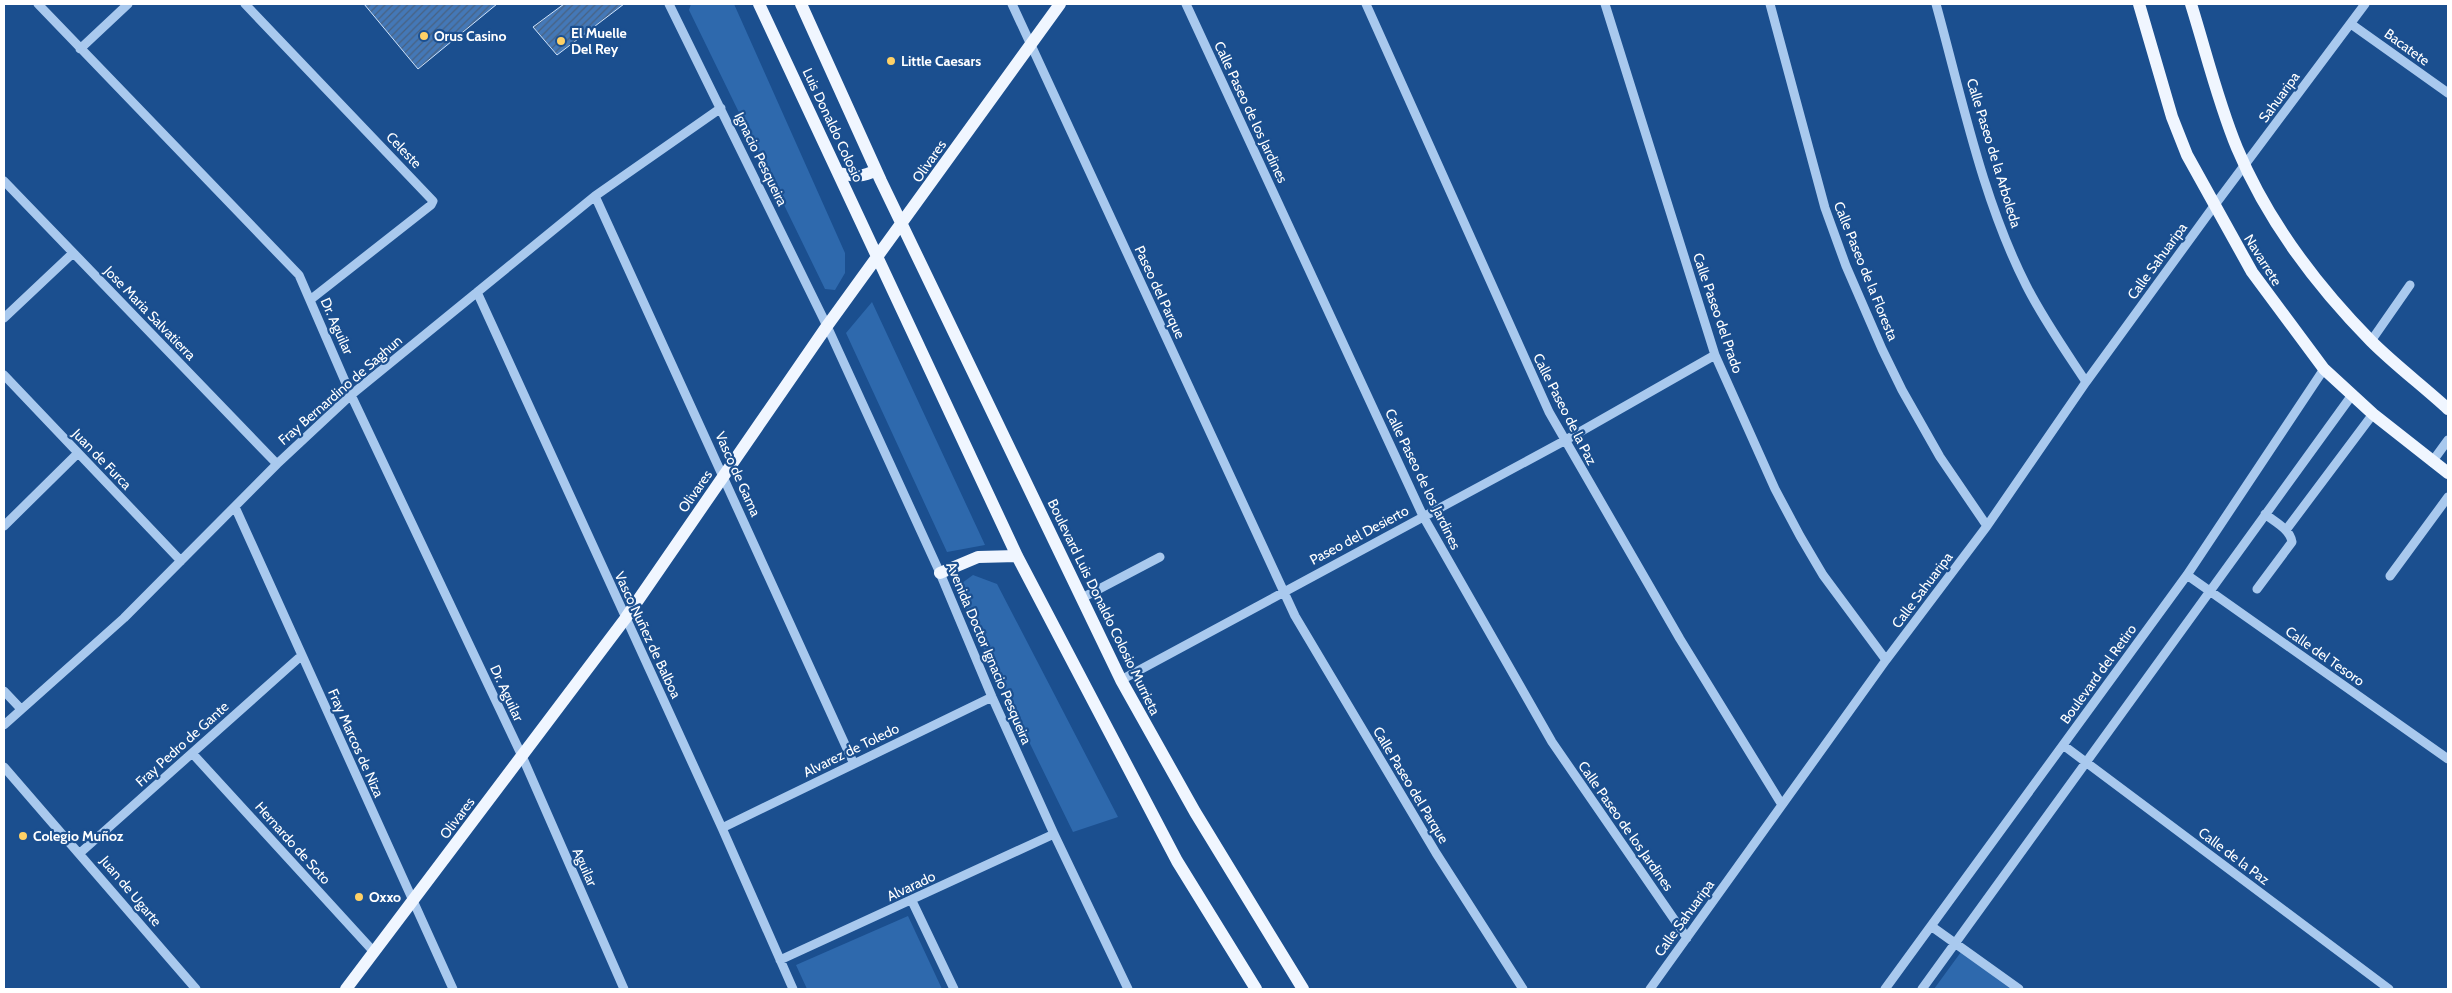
<svg xmlns="http://www.w3.org/2000/svg" width="2452" height="993" font-family="Cabin,sans-serif">
	<style>
		.park { fill: #2e69ad }
		.building { fill: url(#building-hatch); stroke: #cfe3fa }
		.lines { fill: none; stroke-linecap: round; stroke-linejoin: round }
		.minor { stroke: #a9c9ee; stroke-width: 9 }
		.major { stroke: #f0f6ff; stroke-width: 12 }
		.poi-dot { fill: #ffd166; stroke: #1b4f8f; stroke-width: 2 }
		.labels { text-anchor: middle; stroke-width: 4.5; stroke-linejoin: round; paint-order: stroke }
		.poi-label { font-size: 14px; font-weight: bold; fill: #fff; stroke: #1b4f8f; text-anchor: start }
		.street-label { font-size: 14px; fill: #fff; stroke: #1b4f8f }
	</style>
	<defs>
		<pattern id="building-hatch" width="6" height="6" patternUnits="userSpaceOnUse" patternTransform="scale(1.25)"><rect width="6" height="6" fill="#4478b7"/><path d="M-1 1l2-2M0 6l6-6M5 7l2-2" fill="none" stroke="#486282"/></pattern>
	</defs>
	<rect width="100%" height="100%" fill="#1b4f8f"/>
	<path class="park" d="M 691,4 L 734,4 L 845,253 L 845,273 L 835,290 L 825,289 L 689,10 Z
		M 872,302 L 985,545 L 947,552 L 846,333 Z
		M 973,575 L 997,584 L 1118,817 L 1073,832 L 958,596 L 962,583 Z
		M 908,916 L 942,989 L 807,989 L 796,965 Z
		M 1961,952 L 2011,989 L 1934,989 Z"/>
	<path class="building" d="M 364,4 L 497,4 L 418,69 Z
		M 564,4 L 624,4 L 557,55 L 533,27 Z"/>
	<g class="lines">
		<path class="minor" d="M 38,4 L 299,275 L 351,395 L 522,756 L 624,989
			M 245,4 L 433,201 L 431,205 L 310,300
			M 669,4 L 827,326 L 940,573 L 992,697 L 1054,834 L 1128,989
			M 1012,4 L 1295,616 L 1436,853 L 1523,989
			M 1186,4 L 1423,516 L 1552,742 L 1687,938
			M 1366,4 L 1549,412 L 1680,639 L 1782,805
			M 1605,4 L 1715,355 L 1775,489 L 1800,536 L 1823,575 L 1886,660
			M 1770,4 L 1825,208 L 1846,266 L 1882,349 L 1902,390 L 1940,457 L 1987,526
			M 1936,4 C 1962,98 1982,198 2026,285 C 2043,319 2065,350 2086,382
			M 2351,24 L 2448,93
			M 80,49 L 128,4
			M 4,181 L 277,464
			M 595,196 L 854,764
			M 477,292 L 722,828 L 793,989
			M 4,318 L 73,253
			M 2371,341 L 2410,285
			M 4,375 L 181,561
			M 2432,462 L 2448,440
			M 235,507 L 453,989
			M 4,526 L 78,453
			M 2286,530 L 2373,414
			M 2187,575 L 2448,759
			M 2390,576 L 2448,497
			M 2257,589 L 2292,542 C 2290,529 2275,522 2265,514
			M 1082,598 L 1160,557
			M 1121,680 L 1564,441 L 1715,355
			M 4,691 L 21,709
			M 4,725 L 124,618 L 277,464 L 351,395 L 595,196 L 721,108
			M 2063,745 L 2389,989
			M 192,753 L 374,952
			M 4,767 L 196,989
			M 722,828 L 992,697
			M 80,853 L 301,656
			M 912,901 L 954,989
			M 1931,926 L 2019,989
			M 780,960 L 1054,834
			M 1650,989 L 1886,660 L 1987,526 L 2086,382 L 2214,206 L 2365,4
			M 1885,989 L 2187,575 L 2324,369
			M 1922,989 L 2352,395"/>
		<path class="major" d="M 759,4 L 1017,556 L 1177,861 L 1256,989
			M 801,4 L 881,181 L 1121,680 L 1195,812 L 1303,989
			M 2139,4 L 2172,117 L 2187,155 L 2252,272 L 2324,369 L 2373,414 L 2448,473
			M 2191,4 C 2206,52 2218,102 2237,148 C 2267,220 2317,286 2371,341 C 2395,365 2423,386 2448,409
			M 839,173 C 854,176 862,178 876,170
			M 940,573 L 978,557 L 1017,556
			M 346,989 L 625,619 L 827,326 L 1060,4"/>
	</g>
	<g class="poi-dot">
		<circle cx="424" cy="36" r="5"/>
		<circle cx="561" cy="41" r="5"/>
		<circle cx="891" cy="61" r="5"/>
		<circle cx="23" cy="836" r="5"/>
		<circle cx="359" cy="897" r="5"/>
	</g>
	<g class="labels">
		<g class="poi-label">
			<text x="571" y="38">El Muelle<tspan x="571" dy="16">Del Rey</tspan></text>
			<text x="434" y="41">Orus Casino</text>
			<text x="901" y="66">Little Caesars</text>
			<text x="33" y="841">Colegio Muñoz</text>
			<text x="369" y="902">Oxxo</text>
		</g>
		<g class="street-label">
			<text transform="translate(2407 47) rotate(36)" y="5">Bacatete</text>
			<text transform="translate(2279 97) rotate(-54)" y="5">Sahuaripa</text>
			<text transform="translate(1251 112) rotate(65)" y="5">Calle Paseo de los Jardines</text>
			<text transform="translate(833 125) rotate(65)" y="5">Luis Donaldo Colosio</text>
			<text transform="translate(404 150) rotate(46)" y="5">Celeste</text>
			<text transform="translate(1994 153) rotate(73)" y="5">Calle Paseo de la Arboleda</text>
			<text transform="translate(761 159) rotate(64)" y="5">Ignacio Pesqueira</text>
			<text transform="translate(929 161) rotate(-55)" y="5">Olivares</text>
			<text transform="translate(2263 260) rotate(58)" y="5">Navarrete</text>
			<text transform="translate(2157 261) rotate(-54)" y="5">Calle Sahuaripa</text>
			<text transform="translate(1866 271) rotate(68)" y="5">Calle Paseo de la Floresta</text>
			<text transform="translate(1160 292) rotate(65)" y="5">Paseo del Parque</text>
			<text transform="translate(150 313) rotate(46)" y="5">Jose Maria Salvatierra</text>
			<text transform="translate(1718 313) rotate(71)" y="5">Calle Paseo del Prado</text>
			<text transform="translate(337 326) rotate(66)" y="5">Dr. Aguilar</text>
			<text transform="translate(340 390) rotate(-41)" y="5">Fray Bernardino de Saghun</text>
			<text transform="translate(1565 409) rotate(63)" y="5">Calle Paseo de la Paz</text>
			<text transform="translate(102 459) rotate(46)" y="5">Juan de Furca</text>
			<text transform="translate(738 474) rotate(66)" y="5">Vasco de Gama</text>
			<text transform="translate(1423 479) rotate(64)" y="5">Calle Paseo de los Jardines</text>
			<text transform="translate(695 491) rotate(-55)" y="5">Olivares</text>
			<text transform="translate(1359 535) rotate(-28)" y="5">Paseo del Desierto</text>
			<text transform="translate(1922 590) rotate(-53)" y="5">Calle Sahuaripa</text>
			<text transform="translate(1104 607) rotate(64)" y="5">Boulevard Luis Donaldo Colosio Murrieta</text>
			<text transform="translate(648 635) rotate(65)" y="5">Vasco Nuñez de Balboa</text>
			<text transform="translate(989 653) rotate(67)" y="5">Avenida Doctor Ignacio Pesqueira</text>
			<text transform="translate(2325 656) rotate(35)" y="5">Calle del Tesoro</text>
			<text transform="translate(2098 674) rotate(-54)" y="5">Boulevard del Retiro</text>
			<text transform="translate(507 693) rotate(65)" y="5">Dr. Aguilar</text>
			<text transform="translate(356 743) rotate(66)" y="5">Fray Marcos de Niza</text>
			<text transform="translate(182 744) rotate(-42)" y="5">Fray Pedro de Gante</text>
			<text transform="translate(851 750) rotate(-26)" y="5">Alvarez de Toledo</text>
			<text transform="translate(1411 785) rotate(59)" y="5">Calle Paseo del Parque</text>
			<text transform="translate(457 818) rotate(-53)" y="5">Olivares</text>
			<text transform="translate(1626 826) rotate(55)" y="5">Calle Paseo de los Jardines</text>
			<text transform="translate(293 843) rotate(48)" y="5">Hernardo de Soto</text>
			<text transform="translate(2234 856) rotate(37)" y="5">Calle de la Paz</text>
			<text transform="translate(585 867) rotate(66)" y="5">Aguilar</text>
			<text transform="translate(911 886) rotate(-25)" y="5">Alvarado</text>
			<text transform="translate(131 891) rotate(50)" y="5">Juan de Ugarte</text>
			<text transform="translate(1684 918) rotate(-54)" y="5">Calle Sahuaripa</text>
		</g>
	</g>
	<rect width="2452" height="993" fill="none" stroke="#ffffff" stroke-width="10"/>
</svg>
